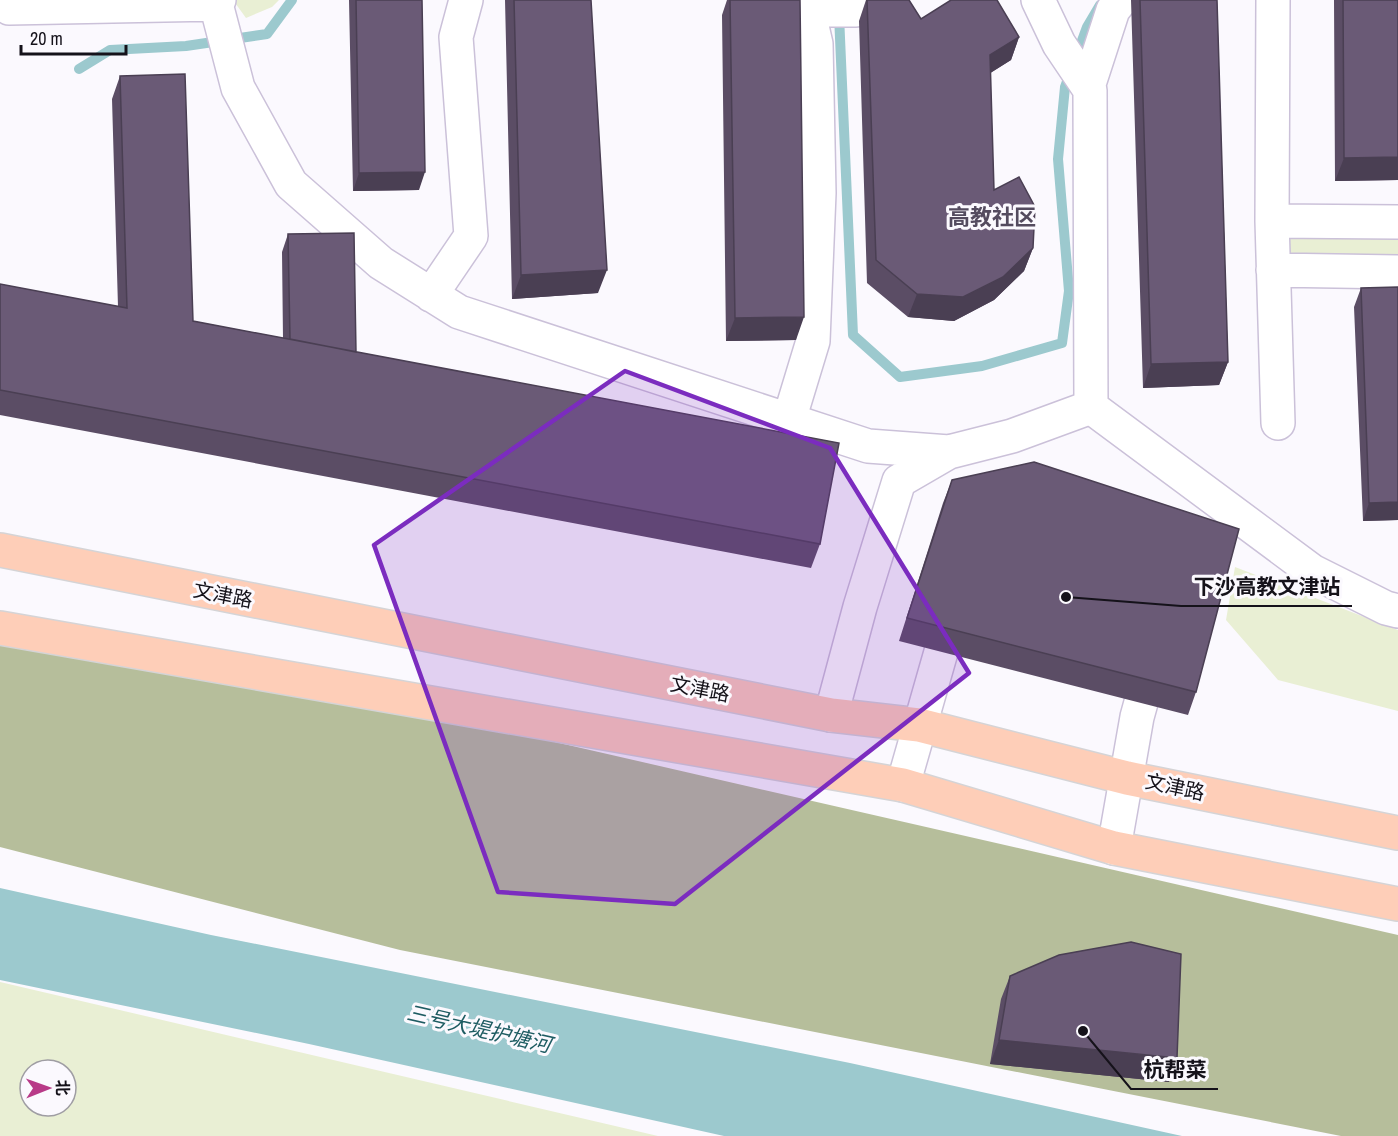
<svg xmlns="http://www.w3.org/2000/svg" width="1398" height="1136" font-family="'Archivo Narrow','Noto Sans SC',sans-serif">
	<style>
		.green { fill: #e9efd4; fill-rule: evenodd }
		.forest { fill: #b6be9b }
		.water { fill: #9cc9ce }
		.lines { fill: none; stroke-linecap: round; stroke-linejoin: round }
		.stream { stroke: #9cc9ce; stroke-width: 10 }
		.minor-casing { stroke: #cbc1d9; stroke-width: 36 }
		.major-casing { stroke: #d5d4d6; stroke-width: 36 }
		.minor { stroke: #fff; stroke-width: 33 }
		.major { stroke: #feceb8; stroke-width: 33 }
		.wall { fill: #5b4d65 }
		.shaded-wall { fill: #4a3f53 }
		.building { fill: #6a5a76; stroke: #4a3f53; stroke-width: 1.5 }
		.marked { fill: #7b2cbf; fill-opacity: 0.2; stroke: #7b2cbf; stroke-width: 4.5; stroke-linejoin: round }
		.labels { text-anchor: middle; stroke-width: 6; stroke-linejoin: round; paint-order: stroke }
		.street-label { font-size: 20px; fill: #15121a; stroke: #fbf9fe }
		.water-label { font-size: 21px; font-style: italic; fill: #1e5c62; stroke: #fbf9fe }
		.quarter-label { font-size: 22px; font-weight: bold; fill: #544b5f; stroke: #fbf9fe }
		.leader { fill: none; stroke: #15121a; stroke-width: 2 }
		.callout-dot { fill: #15121a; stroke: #fbf9fe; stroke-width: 2 }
		.callout-label { font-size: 21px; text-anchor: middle; font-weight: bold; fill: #15121a; stroke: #fbf9fe; stroke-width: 6; stroke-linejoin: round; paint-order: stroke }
	</style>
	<rect width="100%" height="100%" fill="#fbf9fe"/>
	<path class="green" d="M 233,0 L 279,0 L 272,7 L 246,18 Z
		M 1287,232 L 1398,235 L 1398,263 L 1286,261 Z
		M 1235,567 L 1398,630 L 1398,711 L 1278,680 L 1226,620 Z
		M 0,982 L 658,1136 L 0,1136 ZM 30,1070 L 66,1070 L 66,1106 L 30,1106 Z"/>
	<path class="forest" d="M 0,615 L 1398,935 L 1398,1136 L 1341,1136 L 400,950 L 0,847 Z"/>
	<path class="water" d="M 0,888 L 211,935 L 850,1063 L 1182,1136 L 724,1136 L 309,1044 L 0,980 Z"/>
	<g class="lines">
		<path class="stream" d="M 839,15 L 853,335 L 900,377 L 982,366 L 1062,343 L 1069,291 L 1058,159 L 1065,87 L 1087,27 L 1100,5
			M 79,69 L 110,50 L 186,46 L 267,34 L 292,0"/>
		<g class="minor-casing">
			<path id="minor" d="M 9,0 L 9,8 L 216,4 L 219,0
				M 215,0 L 238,88 L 291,184 L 381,263 L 459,312 L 868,446 L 949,452 L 1012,436 L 1091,407 L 1312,571 L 1386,608 L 1398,611
				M 1038,0 L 1059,44 L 1090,90 L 1091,407
				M 1273,0 L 1272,221 L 1278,423
				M 809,10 L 856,10 L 889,0
				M 1088,87 L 1113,10 L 1121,0
				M 1272,221 L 1398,222
				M 1273,270 L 1398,272
				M 431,295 L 471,236 L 456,37 L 466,0
				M 789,420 L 813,341 L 819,193 L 816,44 L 806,0
				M 831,715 L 860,607 L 899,481 L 949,452
				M 903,785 L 953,610
				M 1114,848 L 1137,717 L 1153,659"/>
		</g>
		<g class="major-casing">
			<path id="major" d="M 0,550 L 831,715 L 919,725 L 1127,778 L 1398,833
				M 0,628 L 903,785 L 1114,848 L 1398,904"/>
		</g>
		<use href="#minor" class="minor"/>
		<use href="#major" class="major"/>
	</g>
	<path class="wall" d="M 349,0 L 422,0 L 419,190 L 353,191 Z
		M 505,0 L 591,0 L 598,293 L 512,299 Z
		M 727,0 L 800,0 L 796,340 L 726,341 L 722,15 Z
		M 866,0 L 909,0 L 921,19 L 1019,37 L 1011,60 L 990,73 L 994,190 L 1033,248 L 1024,271 L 994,300 L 954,321 L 908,317 L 867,283 L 859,21 Z
		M 1131,0 L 1217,0 L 1228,362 L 1219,385 L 1143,388 Z
		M 1334,0 L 1398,0 L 1398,180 L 1335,181 Z
		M 120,76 L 193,321 L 283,338 L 282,252 L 288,234 L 356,352 L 820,544 L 811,568 L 0,415 L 0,284 L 118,307 L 112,99 Z
		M 1398,287 L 1398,520 L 1363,521 L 1354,307 L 1361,288 Z
		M 952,480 L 1196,692 L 1188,715 L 899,641 L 943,503 Z
		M 1010,976 L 1169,1082 L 990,1064 L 1001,999 Z"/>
	<path class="shaded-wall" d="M 1019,37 L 1011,60 L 981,79 L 990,55 Z
		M 1398,157 L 1398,180 L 1335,181 L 1344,158 Z
		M 425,172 L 419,190 L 353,191 L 359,173 Z
		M 1033,248 L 1024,271 L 994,300 L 954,321 L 908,317 L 917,294 Z
		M 607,270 L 598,293 L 512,299 L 521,275 Z
		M 804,317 L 796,340 L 726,341 L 735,318 Z
		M 1228,362 L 1219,385 L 1143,388 L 1151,364 Z
		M 1398,502 L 1398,520 L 1363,521 L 1369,503 Z
		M 999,1040 L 1177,1058 L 1169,1082 L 990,1064 Z"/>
	<path class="building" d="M 356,0 L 422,0 L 425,172 L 359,173 Z
		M 514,0 L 591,0 L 607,270 L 521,275 Z
		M 730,0 L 800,0 L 804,317 L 735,318 Z
		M 867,0 L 909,0 L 921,19 L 951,0 L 997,0 L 1019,37 L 990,55 L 994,190 L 1019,177 L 1035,207 L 1033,248 L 1003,277 L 963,297 L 917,294 L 876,260 Z
		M 1140,0 L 1217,0 L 1228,362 L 1151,364 Z
		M 1343,0 L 1398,0 L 1398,157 L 1344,158 Z
		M 185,74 L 193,321 L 839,443 L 820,544 L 0,390 L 0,284 L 127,308 L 120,76 Z
		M 354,233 L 356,352 L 290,339 L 288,234 Z
		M 1398,287 L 1398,502 L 1369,503 L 1361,288 Z
		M 1034,462 L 1239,529 L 1196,692 L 907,618 L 952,480 Z
		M 1131,942 L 1181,954 L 1177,1058 L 999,1040 L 1010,976 L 1059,955 Z"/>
	<path class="marked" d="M 625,371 L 830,448 L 969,673 L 675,904 L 498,892 L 374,545 Z"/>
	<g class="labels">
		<g class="street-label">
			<text transform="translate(223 595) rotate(11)" y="7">文津路</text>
			<text transform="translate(700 689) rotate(11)" y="7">文津路</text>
			<text transform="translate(1175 787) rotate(12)" y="7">文津路</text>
		</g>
		<g class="water-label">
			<text transform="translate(479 1029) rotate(13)" y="7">三号大堤护塘河</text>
		</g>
		<g class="quarter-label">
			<text x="992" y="225">高教社区</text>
		</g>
	</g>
	<path class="leader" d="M1066 597L1181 606H1352M1083 1031L1131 1089H1218"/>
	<g class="callout-dot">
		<circle cx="1066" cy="597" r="6"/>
		<circle cx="1083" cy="1031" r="6"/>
	</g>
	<g class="callout-label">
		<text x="1267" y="594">下沙高教文津站</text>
		<text x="1175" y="1077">杭帮菜</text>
	</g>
	<g transform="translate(48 1088) rotate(89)"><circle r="28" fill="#fbf9fe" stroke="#9f9da3" stroke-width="1.5"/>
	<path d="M0-4.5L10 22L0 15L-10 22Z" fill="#b83a88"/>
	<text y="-9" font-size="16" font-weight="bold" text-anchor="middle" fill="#15121a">北</text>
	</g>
	<path d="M21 45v9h105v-9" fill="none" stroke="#15121a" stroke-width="3"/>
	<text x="30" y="45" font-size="18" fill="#15121a" stroke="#fbf9fe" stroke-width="4.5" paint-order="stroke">20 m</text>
</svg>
